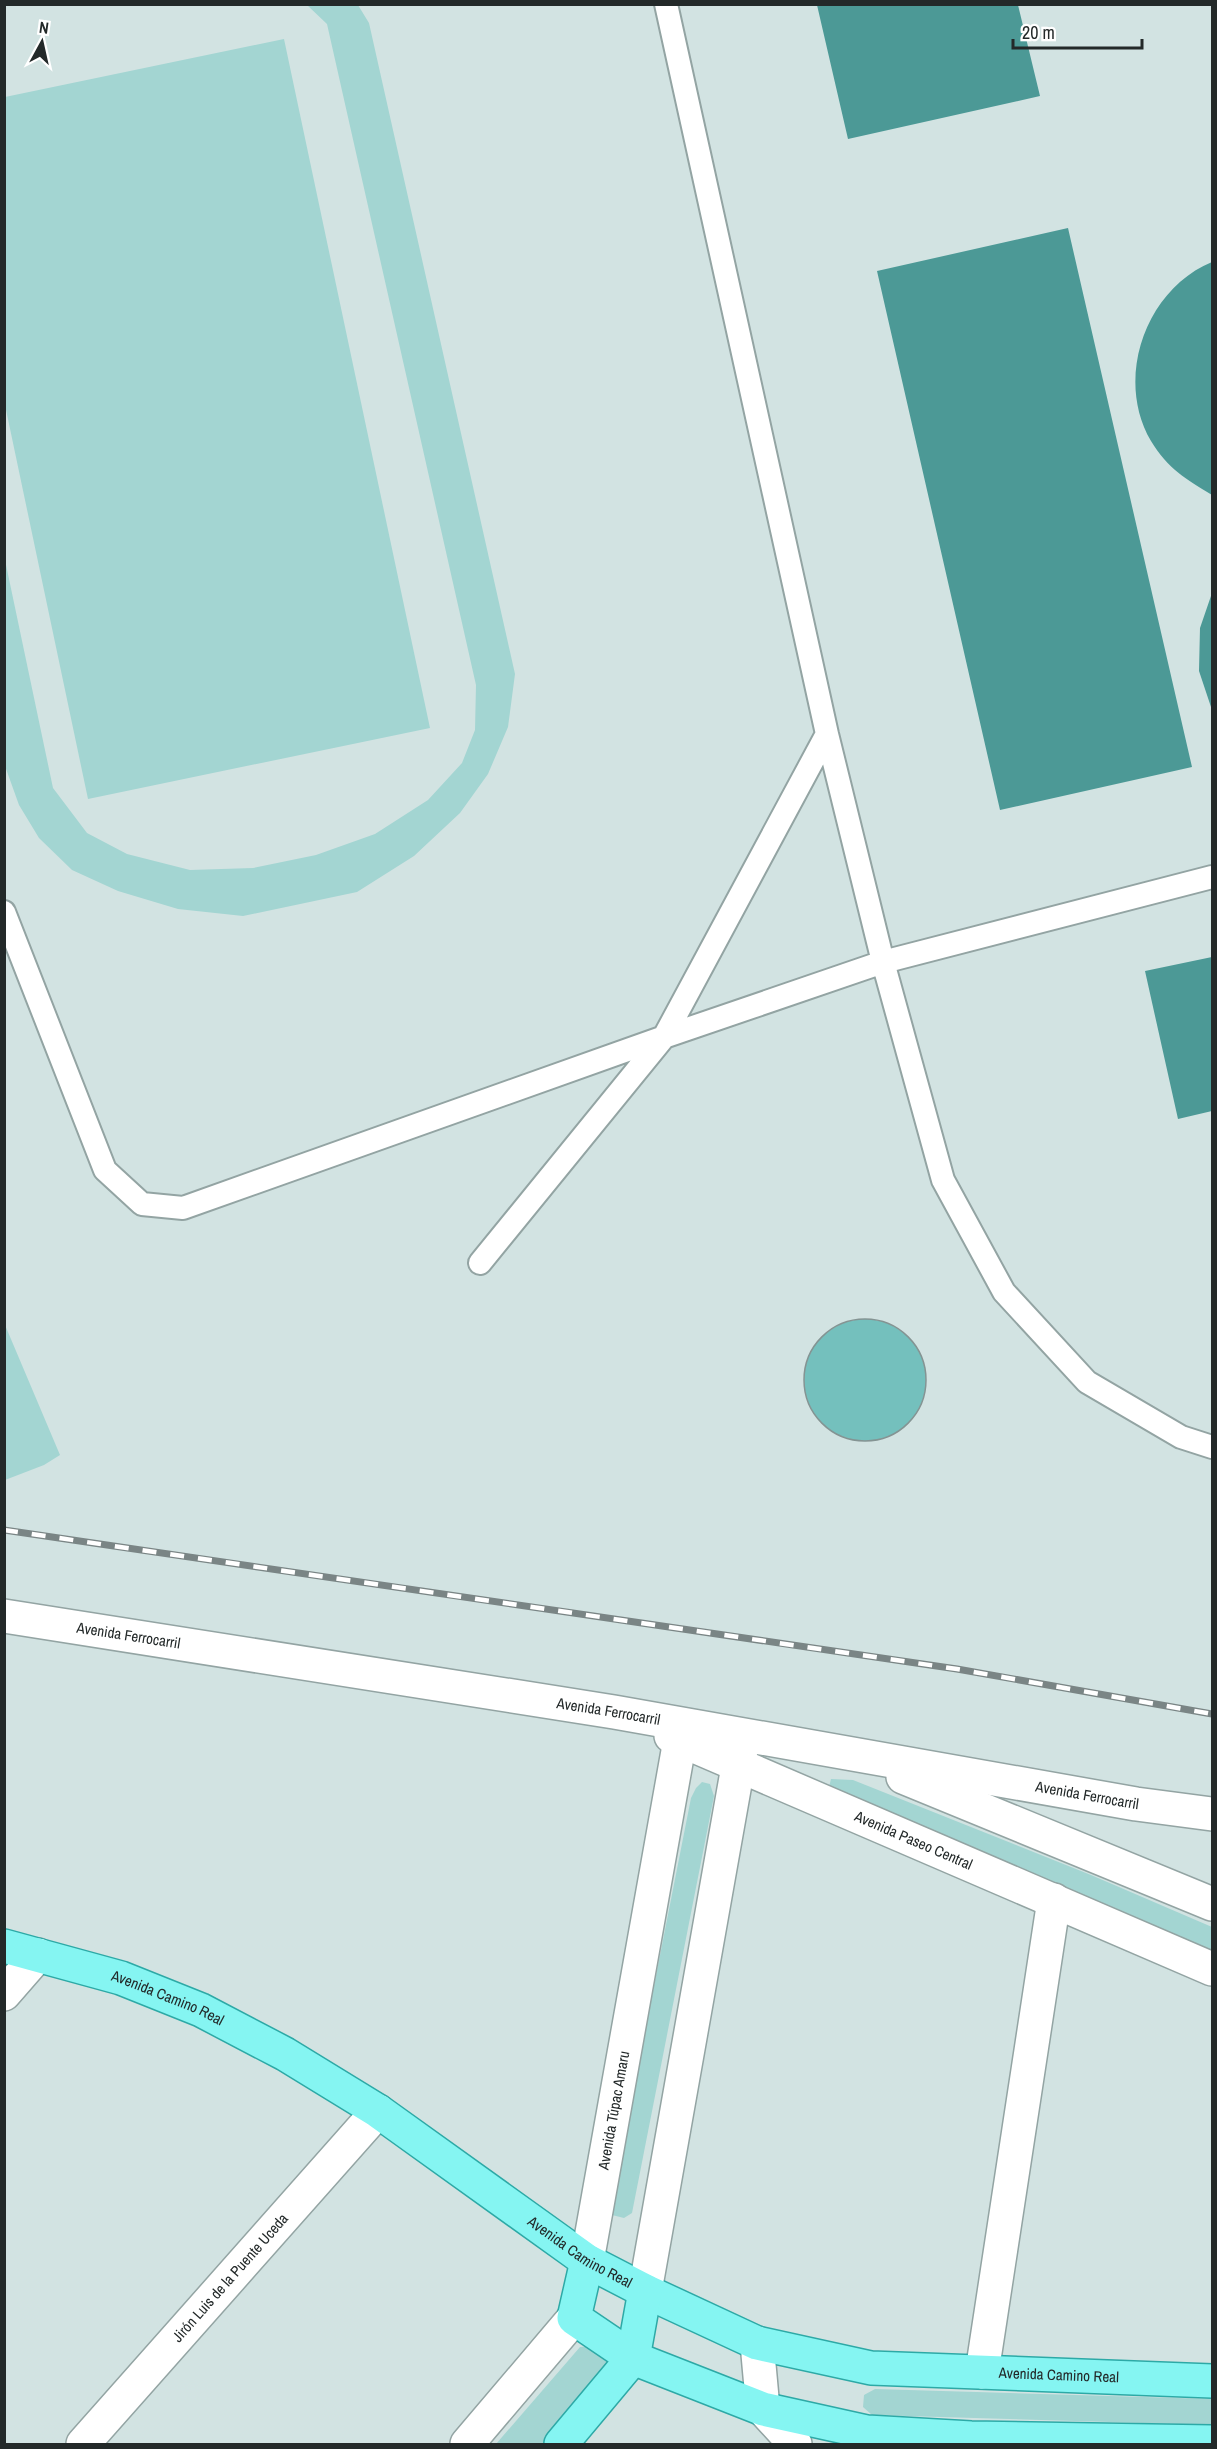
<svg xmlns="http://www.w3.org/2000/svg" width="1217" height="2449" font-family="'Archivo Narrow',sans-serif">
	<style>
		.green { fill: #a3d5d2 }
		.water { fill: #4c9996 }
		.building { fill: #74c0bd; stroke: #849493; stroke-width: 1.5 }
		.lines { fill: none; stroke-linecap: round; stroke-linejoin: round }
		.service-casing { stroke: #93a4a3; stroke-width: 26 }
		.minor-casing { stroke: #93a4a3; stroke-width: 36 }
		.tertiary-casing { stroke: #93a4a3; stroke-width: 36 }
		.primary-casing { stroke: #2da9a6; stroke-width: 36 }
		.service { stroke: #fff; stroke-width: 22 }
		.minor { stroke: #fff; stroke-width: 33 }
		.tertiary { stroke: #fff; stroke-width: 33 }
		.primary { stroke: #85f5f2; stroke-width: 33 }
		.rail-casing { stroke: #7a8585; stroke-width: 7 }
		.rail { stroke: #fff; stroke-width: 4.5; stroke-dasharray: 14; stroke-linecap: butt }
		.labels { text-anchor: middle; stroke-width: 4.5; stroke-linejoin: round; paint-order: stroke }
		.street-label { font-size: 15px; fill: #232929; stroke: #fff }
	</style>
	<rect width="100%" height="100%" fill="#d2e3e2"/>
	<path class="green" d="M 307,5 L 358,5 L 369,23 L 515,674 L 508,727 L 488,774 L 460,813 L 414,856 L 357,892 L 243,916 L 178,909 L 118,891 L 72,870 L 39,838 L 19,805 L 5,766 L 5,560 L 53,788 L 87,833 L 127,854 L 190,870 L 253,868 L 316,855 L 375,834 L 428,800 L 462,763 L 475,730 L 476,685 L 327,24 Z
		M 284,39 L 430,728 L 88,799 L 5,405 L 5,97 Z
		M 5,1325 L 60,1455 L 44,1465 L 5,1480 Z
		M 831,1779 L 853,1780 L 1091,1875 L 1212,1927 L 1212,1955 L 828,1791 Z
		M 702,1782 L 710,1784 L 714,1796 L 632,2213 L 624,2218 L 612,2215 L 611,2204 L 691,1798 L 696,1788 Z
		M 595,2346 L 610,2357 L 608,2374 L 548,2444 L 496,2444 L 580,2347 Z
		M 875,2389 L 1212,2399 L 1212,2425 L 872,2415 L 863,2407 L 864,2395 Z"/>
	<path class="water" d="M 817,5 L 1018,5 L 1040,96 L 848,139 Z
		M 1068,228 L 1192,767 L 1000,810 L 877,271 Z
		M 1212,262 L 1212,495 C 1186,479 1168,469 1151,441 C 1114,378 1146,289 1212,262 Z
		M 1212,593 L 1212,710 L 1199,671 L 1200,628 Z
		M 1212,957 L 1212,1111 L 1178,1119 L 1145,971 Z"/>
	<path class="building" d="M804 1380a61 61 0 1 1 122 0a61 61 0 1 1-122 0Z"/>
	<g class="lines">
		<g class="service-casing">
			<path id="service" d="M 666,4 L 827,734 L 883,962 L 943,1180 L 1004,1292 L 1087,1382 L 1181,1437 L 1212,1447
				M 4,912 L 105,1170 L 142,1204 L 183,1208 L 664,1037 L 883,962 L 1212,877
				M 480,1263 L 664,1037 L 827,734"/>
		</g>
		<g class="minor-casing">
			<g id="minor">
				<path d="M 4,1994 L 38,1955"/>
				<path d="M 982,2372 L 1054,1900"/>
				<path id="s1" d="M 83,2444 L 378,2111"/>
			</g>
		</g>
		<g class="tertiary-casing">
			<g id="tertiary">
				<path id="s2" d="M 4,1616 L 614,1712 L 1136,1804 L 1212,1814"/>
				<path id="s3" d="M 671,1736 L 1212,1969"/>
				<path d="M 903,1777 L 1212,1904"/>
				<path id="s4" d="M 587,2261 L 680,1740"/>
				<path d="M 645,2291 L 742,1744"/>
				<path d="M 757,2343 L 763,2409 L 795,2444"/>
				<path d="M 467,2444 L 574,2318"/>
			</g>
		</g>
		<g class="primary-casing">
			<g id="primary">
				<path id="s5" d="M 4,1946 L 121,1978 L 201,2010 L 285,2054 L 378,2111 L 587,2261 L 645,2291 L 757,2343 L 871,2368 L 1212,2381"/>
				<path d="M 587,2261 L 574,2318 L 633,2358 L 763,2409 L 867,2432 L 971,2438 L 1212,2442"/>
				<path d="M 561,2444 L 633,2358 L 645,2291"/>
			</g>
		</g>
		<use href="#service" class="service"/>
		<use href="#minor" class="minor"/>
		<use href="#tertiary" class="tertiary"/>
		<use href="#primary" class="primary"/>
		<g class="rail-casing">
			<path id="rail" d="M 4,1530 L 957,1669 L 1212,1714"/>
		</g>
		<use href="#rail" class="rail"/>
	</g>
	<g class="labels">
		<g class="street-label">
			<text dy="5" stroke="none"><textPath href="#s2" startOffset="126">Avenida Ferrocarril</textPath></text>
			<text dy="5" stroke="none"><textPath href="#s2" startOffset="612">Avenida Ferrocarril</textPath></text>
			<text dy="5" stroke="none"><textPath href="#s2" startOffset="1098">Avenida Ferrocarril</textPath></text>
			<text dy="5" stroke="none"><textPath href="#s3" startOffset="264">Avenida Paseo Central</textPath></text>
			<text dy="5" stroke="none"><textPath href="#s5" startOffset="172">Avenida Camino Real</textPath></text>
			<text dy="5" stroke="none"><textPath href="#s4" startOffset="153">Avenida Túpac Amaru</textPath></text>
			<text dy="5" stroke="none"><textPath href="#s5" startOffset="658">Avenida Camino Real</textPath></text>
			<text dy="5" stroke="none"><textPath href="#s1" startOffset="222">Jirón Luis de la Puente Uceda</textPath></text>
			<text dy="5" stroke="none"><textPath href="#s5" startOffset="1162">Avenida Camino Real</textPath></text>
		</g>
	</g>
	<rect width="1217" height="2449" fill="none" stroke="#232929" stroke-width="12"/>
	<g transform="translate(42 42) rotate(8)" stroke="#ffffff" stroke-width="4.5" paint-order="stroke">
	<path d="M0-4.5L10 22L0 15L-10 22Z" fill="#232929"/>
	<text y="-9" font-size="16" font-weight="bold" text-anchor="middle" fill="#232929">N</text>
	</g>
	<path d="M1013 39v9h129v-9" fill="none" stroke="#232929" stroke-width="3"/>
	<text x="1022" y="39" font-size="18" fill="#232929" stroke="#ffffff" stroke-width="4.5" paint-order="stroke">20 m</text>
</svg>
